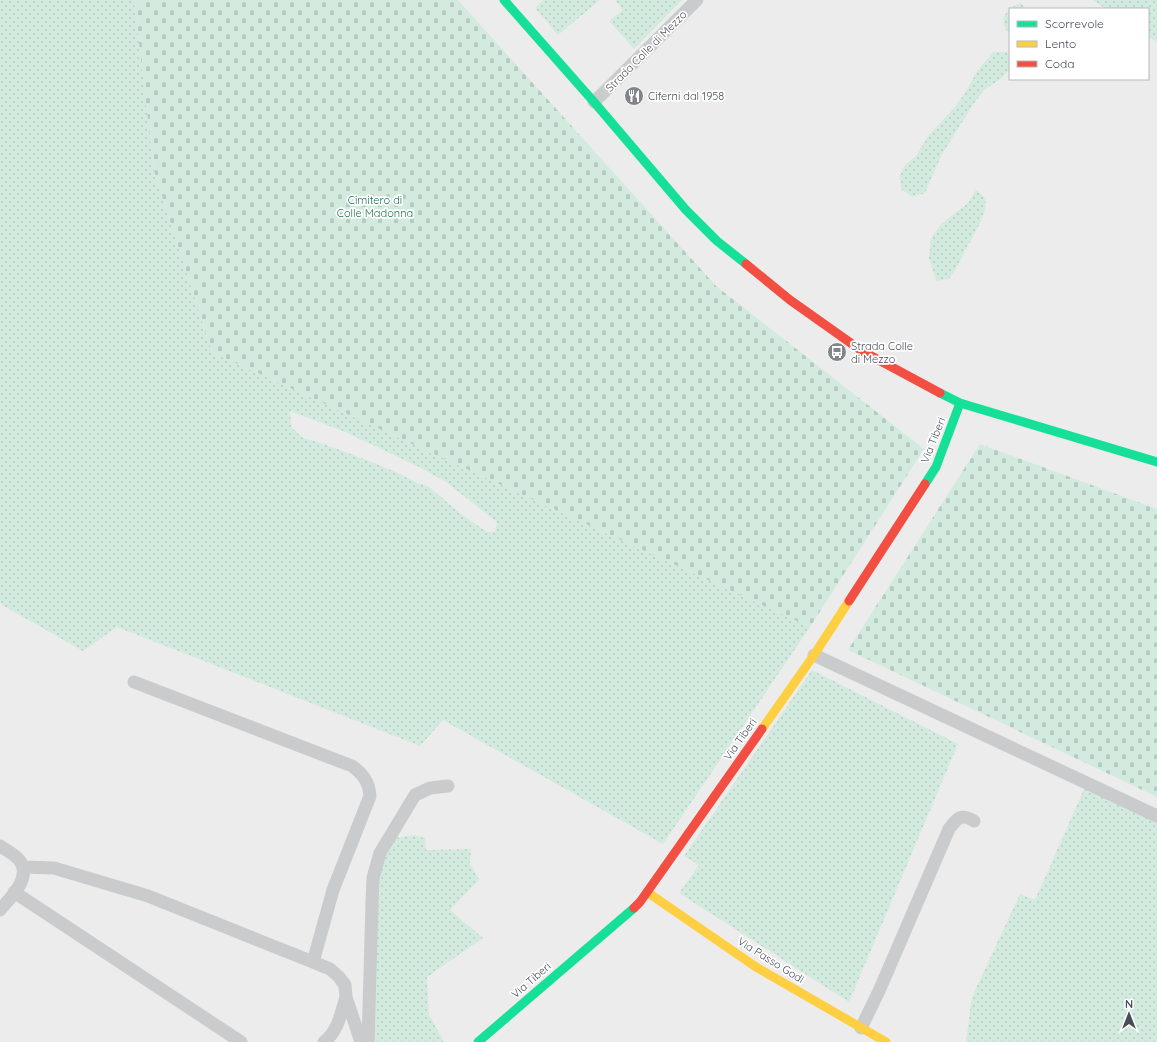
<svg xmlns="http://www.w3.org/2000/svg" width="1157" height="1042" font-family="Quicksand,sans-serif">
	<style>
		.grass { fill: url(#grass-dots); fill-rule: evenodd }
		.cemetery { fill: url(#cemetery-stones) }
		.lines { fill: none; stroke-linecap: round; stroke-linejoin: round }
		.lane { stroke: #c9cbcd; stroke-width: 13 }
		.fast { stroke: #16e098; stroke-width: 9 }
		.slow { stroke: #ffcf43; stroke-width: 9 }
		.jam { stroke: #f24e42; stroke-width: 9 }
		.labels { text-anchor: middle; stroke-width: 3.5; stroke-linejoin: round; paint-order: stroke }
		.street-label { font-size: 11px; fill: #464d57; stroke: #fff }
		.poi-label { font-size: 11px; fill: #464d57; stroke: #fff; text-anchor: start }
		.park-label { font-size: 11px; fill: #1d7151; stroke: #fff }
	</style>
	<defs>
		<pattern id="grass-dots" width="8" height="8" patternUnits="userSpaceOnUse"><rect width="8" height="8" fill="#d2ebde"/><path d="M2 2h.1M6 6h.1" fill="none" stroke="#b6cbc1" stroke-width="1.8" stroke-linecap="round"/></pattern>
		<pattern id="cemetery-stones" width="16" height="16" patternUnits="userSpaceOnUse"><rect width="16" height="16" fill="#d2ebde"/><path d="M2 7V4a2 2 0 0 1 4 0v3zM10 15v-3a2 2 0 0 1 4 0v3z" fill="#b6cbc1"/></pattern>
	</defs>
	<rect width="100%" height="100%" fill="#edecec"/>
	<path class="grass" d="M 0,0 L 134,0 L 154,171 L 212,352 L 810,627 L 663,844 L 443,720 L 420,746 L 117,627 L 83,651 L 2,605 L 0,602 ZM 290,411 L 343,431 L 419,467 L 446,482 L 497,522 L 495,532 L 487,532 L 461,514 L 428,486 L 417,483 L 400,474 L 372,462 L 321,443 L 303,438 L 291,427 Z
		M 543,0 L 600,0 L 558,35 L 535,8 Z
		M 615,0 L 682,0 L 634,49 L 609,21 L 623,10 Z
		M 1093,0 L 1157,0 L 1157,42 L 1148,36 L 1148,9 L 1106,9 Z
		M 1021,3 L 1026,9 L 1010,9 L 1010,35 C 997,21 1005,9 1021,3 Z
		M 993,52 L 1007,52 L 1010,55 L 1010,69 L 1001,79 L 985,89 L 974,103 L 941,156 L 925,193 L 912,197 L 901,189 L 900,176 L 904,166 L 916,156 L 928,136 L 955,107 L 965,93 L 978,70 Z
		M 976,190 C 979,192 983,196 985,199 C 990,210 970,241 965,251 C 959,262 957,269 949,279 L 936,281 L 929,258 L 931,238 L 941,224 L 968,203 Z
		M 812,670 L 958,744 L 849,1002 L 679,893 L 699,865 L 684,856 Z
		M 1085,787 L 1157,819 L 1157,1042 L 966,1042 L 972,997 L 1020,894 L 1035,900 Z
		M 414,835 L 425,838 L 426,850 L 471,849 L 470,863 L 479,880 L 450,910 L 483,938 L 427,977 L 429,1014 L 444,1042 L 373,1042 L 376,873 L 394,838 Z"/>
	<path class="cemetery" d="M 134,0 L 458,0 L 716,286 L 924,449 L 810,627 L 212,352 L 154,171 Z
		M 980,444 L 1157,509 L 1157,797 L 848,650 Z"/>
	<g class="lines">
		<path class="lane" d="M 594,102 L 697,0
			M 814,655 L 1157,816
			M 0,846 C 6,850 16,855 20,861 C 32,878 10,898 0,910
			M 23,867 L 54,868 L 148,896 L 313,962 L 333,890 L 370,796 C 369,782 363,774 352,766 L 134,682
			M 14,892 L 241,1042
			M 313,962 L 330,969 L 339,977 L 345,985 L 346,997 L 361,1042
			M 861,1028 L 879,991 L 949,829 C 957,818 961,813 974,821
			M 324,1042 C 338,1032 341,1013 346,997
			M 368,1042 L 372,903 L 373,878 L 380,853 L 415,795 L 430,788 L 448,786"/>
		<path class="fast" d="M 504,0 L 594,102 L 686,210 L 717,241 L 746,264
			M 940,393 L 960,403 L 1157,462
			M 925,484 L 936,467 L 960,403
			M 478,1042 L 634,908"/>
		<path class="slow" d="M 762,729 L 814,655 L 849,601
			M 647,892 L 756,967 L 886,1042"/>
		<path class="jam" d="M 746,264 L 790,300 L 862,351 L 940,393
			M 849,601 L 925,484
			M 634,908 L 640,902 L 762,729"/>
	</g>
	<defs>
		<g id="restaurant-disc" transform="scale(1)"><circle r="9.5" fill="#80858b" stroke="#fff"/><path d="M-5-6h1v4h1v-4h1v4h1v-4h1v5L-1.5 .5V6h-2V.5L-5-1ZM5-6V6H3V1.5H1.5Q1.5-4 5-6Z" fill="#fff"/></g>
		<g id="bus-disc" transform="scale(1)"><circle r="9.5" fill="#80858b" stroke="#fff"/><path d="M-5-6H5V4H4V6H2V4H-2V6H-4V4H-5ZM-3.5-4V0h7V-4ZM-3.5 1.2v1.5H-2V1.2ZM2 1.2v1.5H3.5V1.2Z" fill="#fff"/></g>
	</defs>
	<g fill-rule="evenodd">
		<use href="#restaurant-disc" x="634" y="96"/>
		<use href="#bus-disc" x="837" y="352"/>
	</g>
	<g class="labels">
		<g class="street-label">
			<text transform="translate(646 51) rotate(-45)" y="4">Strada Colle di Mezzo</text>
			<text transform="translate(933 440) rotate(-68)" y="4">Via Tiberi</text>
			<text transform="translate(740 739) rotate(-55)" y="4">Via Tiberi</text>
			<text transform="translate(771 960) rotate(32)" y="4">Via Passo Godi</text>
			<text transform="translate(531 980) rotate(-41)" y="4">Via Tiberi</text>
		</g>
		<g class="poi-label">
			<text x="648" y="100">Ciferni dal 1958</text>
			<text x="851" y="350">Strada Colle<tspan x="851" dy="13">di Mezzo</tspan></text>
		</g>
		<g class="park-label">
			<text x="375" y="204">Cimitero di<tspan x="375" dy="13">Colle Madonna</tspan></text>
		</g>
	</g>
	<rect x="1009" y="8" width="140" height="72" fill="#ffffff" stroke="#b5b8bc"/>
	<rect x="1017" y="21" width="20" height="6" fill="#16e098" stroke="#b5b8bc"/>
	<text x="1045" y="28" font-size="12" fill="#464d57">Scorrevole</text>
	<rect x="1017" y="41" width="20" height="6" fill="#ffcf43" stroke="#b5b8bc"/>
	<text x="1045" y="48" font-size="12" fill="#464d57">Lento</text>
	<rect x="1017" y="61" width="20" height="6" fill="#f24e42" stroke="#b5b8bc"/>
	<text x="1045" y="68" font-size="12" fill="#464d57">Coda</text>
	<g transform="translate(1129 1014)" stroke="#ffffff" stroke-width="3" paint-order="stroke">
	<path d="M0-3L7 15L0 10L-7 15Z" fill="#464d57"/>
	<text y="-6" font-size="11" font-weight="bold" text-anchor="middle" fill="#464d57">N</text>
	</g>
</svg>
